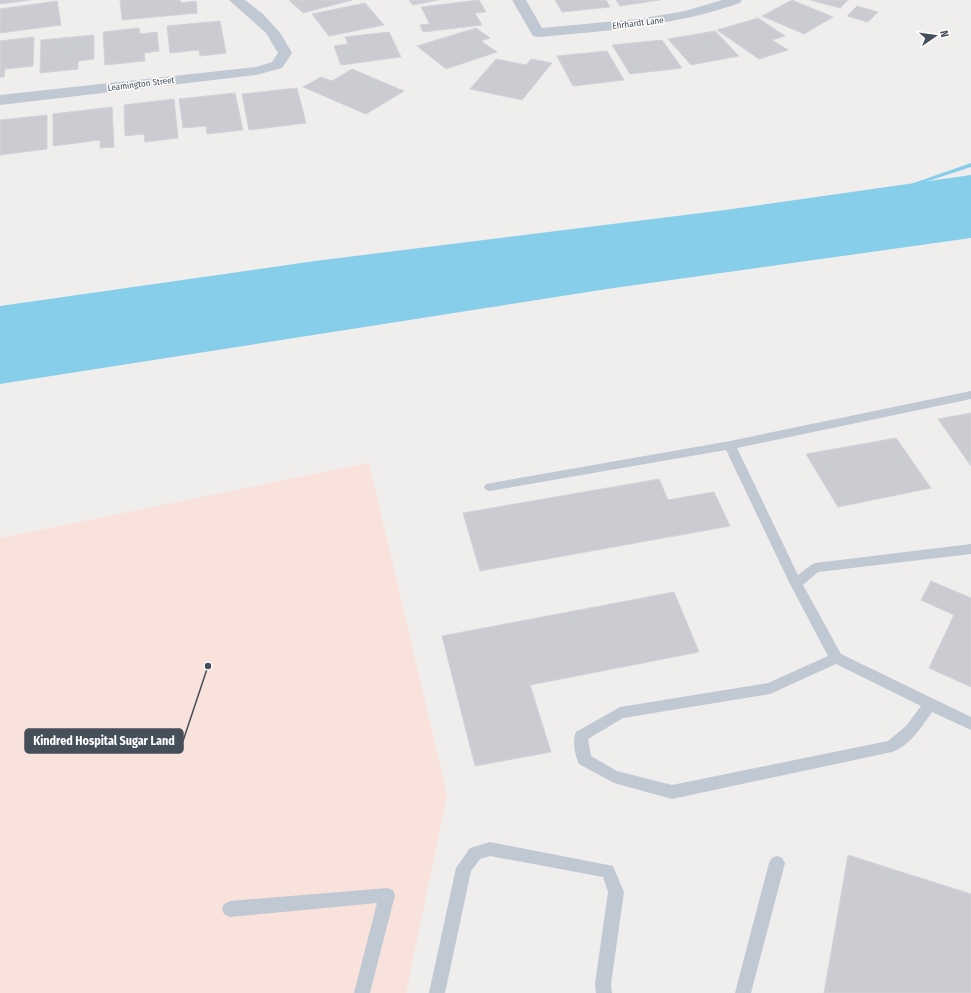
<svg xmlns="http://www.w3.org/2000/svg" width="971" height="993" font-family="'Fira Sans Condensed',sans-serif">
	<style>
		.medical { fill: #fae2dc }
		.water { fill: #87ceeb }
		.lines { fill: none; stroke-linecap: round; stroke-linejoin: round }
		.stream { fill: #87ceeb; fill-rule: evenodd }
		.building { fill: #caccd2; stroke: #d1d3d9 }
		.service { fill: #c0c8d3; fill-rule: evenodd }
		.minor { fill: #c0c8d3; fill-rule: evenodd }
		.labels { text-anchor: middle; stroke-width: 3; stroke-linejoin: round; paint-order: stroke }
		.far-street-label { font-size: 9px; fill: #454f5a; stroke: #fff }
		.leader { fill: none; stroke: #454f5a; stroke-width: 1.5 }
		.callout-dot { fill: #454f5a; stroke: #fff; stroke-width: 1.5 }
		.callout { fill: #454f5a; stroke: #454f5a; stroke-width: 1.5 }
		.callout-label { font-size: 12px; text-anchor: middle; font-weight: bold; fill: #fff }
	</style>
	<rect width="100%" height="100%" fill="#f0eded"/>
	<path class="medical" d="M 369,463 L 447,795 L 406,993 L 0,993 L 0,538 Z"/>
	<path class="water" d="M 971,175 L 971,238 L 607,289 L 0,384 L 0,306 L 315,261 L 725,210 Z"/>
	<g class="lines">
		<path class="stream" d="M 971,163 L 971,167 L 913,186 L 909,186 L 908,185 Z"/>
	</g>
	<path class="building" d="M 0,0 L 31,0 L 0,4 Z
		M 120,0 L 180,0 L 181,3 L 196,1 L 197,13 L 122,20 Z
		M 289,0 L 352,0 L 303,13 Z
		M 409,0 L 438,0 L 413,5 Z
		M 479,0 L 486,12 L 475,13 L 482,25 L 423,32 L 420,25 L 430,24 L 421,7 Z
		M 555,0 L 606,0 L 610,7 L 562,12 Z
		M 616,0 L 660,0 L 620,6 Z
		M 792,0 L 833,17 L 804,34 L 762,16 Z
		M 810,0 L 848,0 L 840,8 Z
		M 57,1 L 61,25 L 0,33 L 0,9 Z
		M 365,3 L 384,25 L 329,36 L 312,14 Z
		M 857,6 L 878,12 L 868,22 L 847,16 Z
		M 758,18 L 785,36 L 772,40 L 788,50 L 759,59 L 717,30 Z
		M 220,21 L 226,53 L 200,56 L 199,50 L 170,53 L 167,26 Z
		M 139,28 L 140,34 L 157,32 L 159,51 L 144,53 L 145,61 L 105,65 L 103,32 Z
		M 476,28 L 490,38 L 481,41 L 497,52 L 446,69 L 417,46 Z
		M 715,31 L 739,56 L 691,65 L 668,39 Z
		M 389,32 L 401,57 L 341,65 L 334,46 L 348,44 L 345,37 Z
		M 94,35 L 94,59 L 78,61 L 78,69 L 40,73 L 41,40 Z
		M 34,37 L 33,66 L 5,69 L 4,77 L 0,77 L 0,41 Z
		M 662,40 L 682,68 L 630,74 L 612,45 Z
		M 607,51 L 624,80 L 573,86 L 557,56 Z
		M 496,59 L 526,65 L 531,59 L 552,63 L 522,100 L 470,89 Z
		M 352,69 L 404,91 L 366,114 L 303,87 L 321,77 L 332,81 Z
		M 297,88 L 306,123 L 249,130 L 242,94 Z
		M 235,93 L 243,130 L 207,134 L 206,126 L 183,128 L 179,99 Z
		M 174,99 L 178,138 L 145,142 L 144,134 L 125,136 L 124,105 Z
		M 112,107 L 114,147 L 100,148 L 100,140 L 53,146 L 53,114 Z
		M 47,115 L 47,149 L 0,155 L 0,120 Z
		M 971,413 L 971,466 L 938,419 Z
		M 896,438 L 931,488 L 838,507 L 806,454 Z
		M 659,479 L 668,500 L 714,492 L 730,526 L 480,571 L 463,513 Z
		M 931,581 L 971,598 L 971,687 L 929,668 L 954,615 L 921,600 Z
		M 674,592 L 699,652 L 530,685 L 551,752 L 475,766 L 442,636 Z
		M 848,855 L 971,894 L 971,993 L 824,993 Z"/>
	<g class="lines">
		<path class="service" d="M 971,391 L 971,399 L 737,448 L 798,575 L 811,565 L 815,563 L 971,544 L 971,554 L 818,572 L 803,585 L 841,654 L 971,717 L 971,730 L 932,712 C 922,726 910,746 892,752 L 672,799 L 614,783 L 579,764 C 575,756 572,740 576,732 L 620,707 L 768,683 L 828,656 L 790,584 L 726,450 L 490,491 L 486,490 L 484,487 L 486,484 L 730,441 ZM 836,664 L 921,706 L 906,726 L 888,741 L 672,785 L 617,771 L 591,756 L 588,739 L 623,718 L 770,694 Z
			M 490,842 L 613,866 L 624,892 L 611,984 L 612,993 L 596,993 L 595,984 L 608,892 L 603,877 L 490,856 L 480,859 L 471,871 L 445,993 L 429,993 L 456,868 L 470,848 Z
			M 777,856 L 782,858 L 785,863 L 751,993 L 735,993 L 769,863 L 772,858 Z
			M 387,888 L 393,890 L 395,895 L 370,993 L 354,993 L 377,903 L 230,917 L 224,914 L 222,909 L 224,904 L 230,901 Z"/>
		<path class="minor" d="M 229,0 L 245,0 L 263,14 L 281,34 L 292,53 L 282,68 L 256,75 L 0,105 L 0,95 L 256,67 L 272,62 L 278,53 L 266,33 Z
			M 512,0 L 526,0 L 542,28 L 638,19 L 685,11 L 722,0 L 742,0 L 740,3 C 674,26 607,31 538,37 L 533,36 Z"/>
	</g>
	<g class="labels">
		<g class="far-street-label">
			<text transform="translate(638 23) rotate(-7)" y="3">Ehrhardt Lane</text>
			<text transform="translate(141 84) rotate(-7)" y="3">Leamington Street</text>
		</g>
	</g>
	<path class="leader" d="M208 666L183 741"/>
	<circle class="callout-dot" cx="208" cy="666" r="4"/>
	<rect class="callout" x="25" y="729" width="158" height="24" rx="4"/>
	<g class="callout-label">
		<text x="104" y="745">Kindred Hospital Sugar Land</text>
	</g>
	<g transform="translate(935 36) rotate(77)" stroke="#ffffff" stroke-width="3" paint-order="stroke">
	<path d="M0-3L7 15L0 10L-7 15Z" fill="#454f5a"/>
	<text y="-6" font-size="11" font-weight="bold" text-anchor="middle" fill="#454f5a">N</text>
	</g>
</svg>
